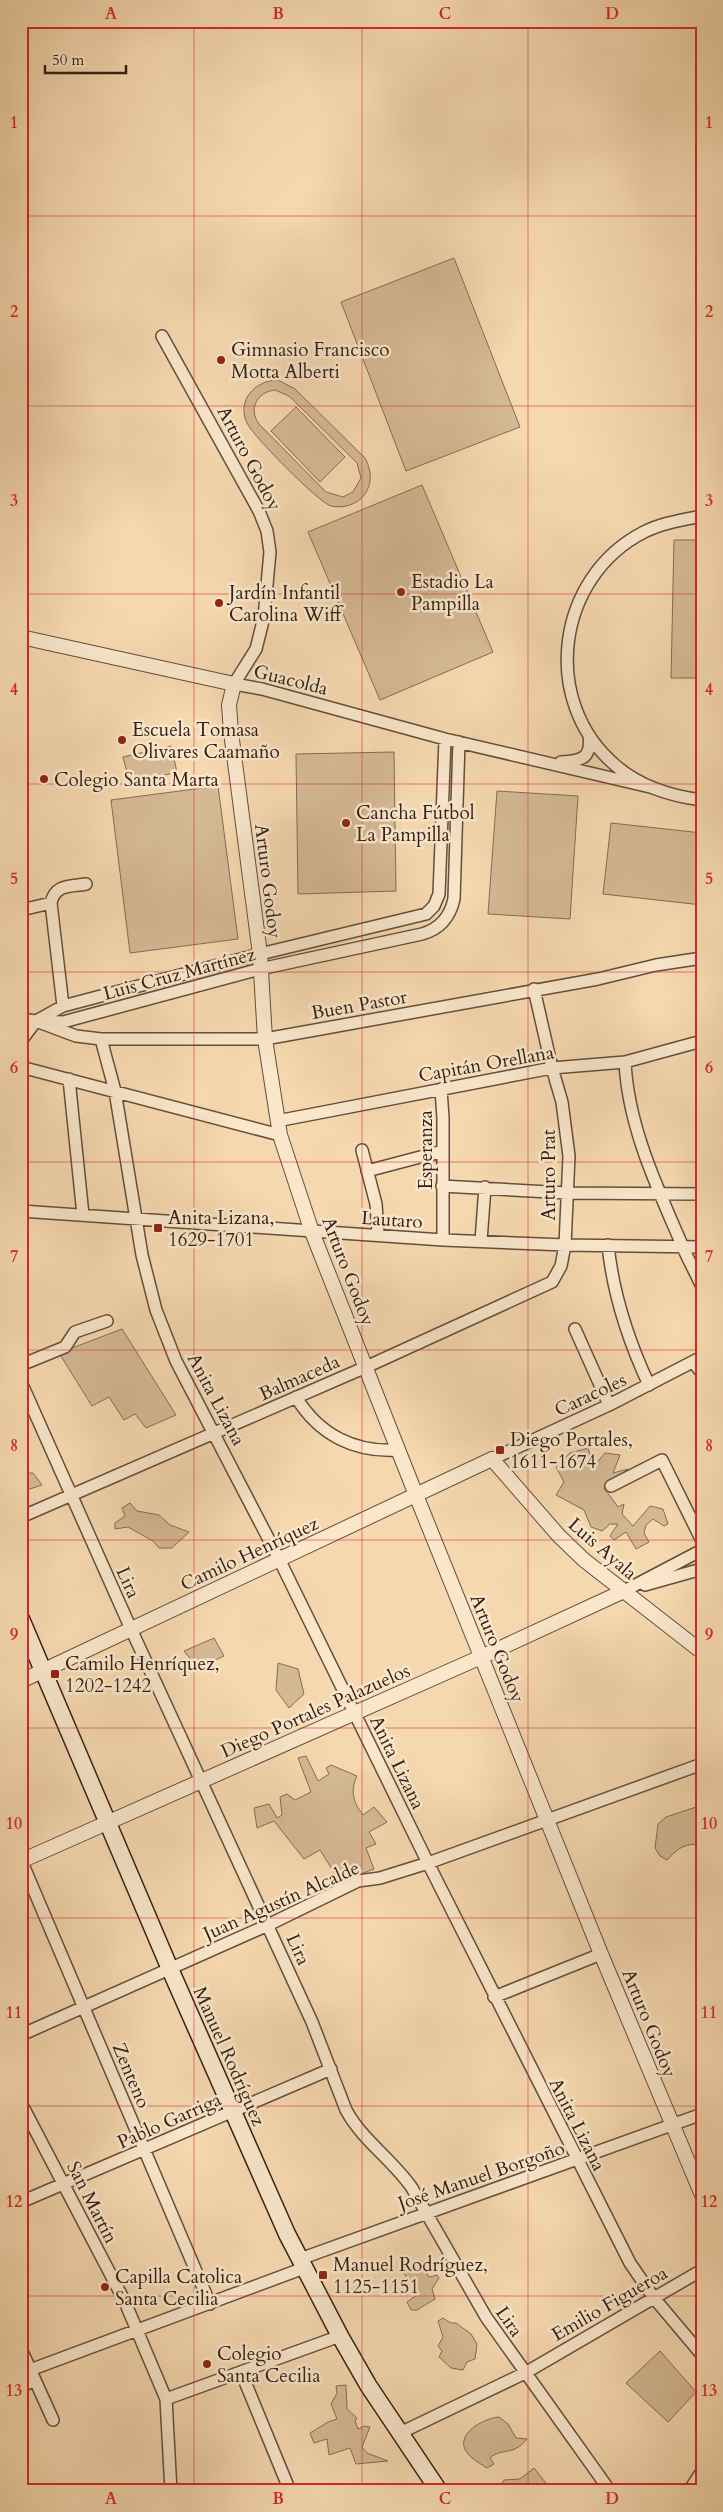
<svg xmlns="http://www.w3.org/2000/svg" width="723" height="2512" font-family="Cardo,serif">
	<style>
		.green { fill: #d5b995; stroke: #846c54; fill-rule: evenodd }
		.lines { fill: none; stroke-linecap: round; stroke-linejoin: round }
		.minor-casing { stroke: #644e3b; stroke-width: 14 }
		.tertiary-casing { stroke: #644e3b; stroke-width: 16 }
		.secondary-casing { stroke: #342014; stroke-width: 19 }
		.minor { stroke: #f9e6cb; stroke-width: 11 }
		.tertiary { stroke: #f9e6cb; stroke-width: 14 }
		.secondary { stroke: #f9e6cb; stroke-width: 16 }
		.grid { fill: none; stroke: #d62828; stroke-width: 1; stroke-opacity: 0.55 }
		.poi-dot { fill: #8f2418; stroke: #f9e6cb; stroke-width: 2 }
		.labels { text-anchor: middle; stroke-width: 5; stroke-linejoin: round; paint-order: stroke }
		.poi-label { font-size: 19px; fill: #342014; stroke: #f9e6cb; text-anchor: start }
		.street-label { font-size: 19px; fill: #342014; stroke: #f9e6cb }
		.neatline { fill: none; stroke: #d62828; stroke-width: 2 }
		.grid-label { font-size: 16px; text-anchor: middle; font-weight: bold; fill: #d62828 }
	</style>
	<rect width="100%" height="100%" fill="#f6d8af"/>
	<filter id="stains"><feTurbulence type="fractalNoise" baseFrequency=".004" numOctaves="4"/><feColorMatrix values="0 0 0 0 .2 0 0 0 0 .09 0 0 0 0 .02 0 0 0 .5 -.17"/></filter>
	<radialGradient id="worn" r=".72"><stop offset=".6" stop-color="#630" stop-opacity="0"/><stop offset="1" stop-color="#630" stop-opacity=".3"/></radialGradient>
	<path class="green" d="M 454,258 L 520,427 L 406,471 L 341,302 Z
		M 278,380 L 295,389 L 365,458 C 371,469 373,482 365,494 C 358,504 344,509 331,506 C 319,503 253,436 247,423 C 236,400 256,380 278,380 ZM 275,390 L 289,396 L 357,463 L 361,478 L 353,492 L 343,497 L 326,492 L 259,424 C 248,409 257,392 275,390 Z
		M 296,407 L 345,457 L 320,482 L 271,431 Z
		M 422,485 L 493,652 L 380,700 L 308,532 Z
		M 674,540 L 702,540 L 702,678 L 671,678 Z
		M 171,746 L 177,772 L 130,784 L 123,757 Z
		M 394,752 L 396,891 L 298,894 L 296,754 Z
		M 218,786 L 238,939 L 130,953 L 111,800 Z
		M 497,791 L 578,796 L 570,919 L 488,914 Z
		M 611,823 L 702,833 L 702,905 L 603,894 Z
		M 122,1329 L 176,1415 L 146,1428 L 135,1414 L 124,1420 L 109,1397 L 92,1406 L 59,1353 Z
		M 588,1448 L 594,1466 L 605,1453 L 620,1455 L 613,1473 L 628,1469 L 604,1488 L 618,1507 L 624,1504 L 622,1514 L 633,1526 L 650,1506 L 663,1509 L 668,1524 L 664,1526 L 653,1519 L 646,1525 L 644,1533 L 649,1542 L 636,1549 L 626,1532 L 614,1540 L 610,1536 L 618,1524 L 610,1524 L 602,1531 L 591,1527 L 584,1510 L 556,1495 L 564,1482 L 556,1467 L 570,1453 Z
		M 21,1464 L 26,1473 L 33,1473 L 42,1485 L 21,1492 Z
		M 130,1503 L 137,1511 L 159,1515 L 170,1525 L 189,1532 L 172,1548 L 159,1548 L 153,1541 L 128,1527 L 115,1529 L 115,1523 L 125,1516 L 122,1508 Z
		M 214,1638 L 224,1656 L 198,1668 L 184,1651 Z
		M 278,1663 L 298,1669 L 304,1694 L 289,1708 L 276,1690 Z
		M 306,1756 L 318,1781 L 329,1774 L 326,1768 L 331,1765 L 357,1776 C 350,1791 353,1802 363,1815 L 374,1807 L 387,1822 L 369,1832 L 376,1844 L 366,1848 L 374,1869 L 340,1882 L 320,1850 L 304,1859 L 274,1821 L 257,1828 L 254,1808 L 269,1804 L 277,1818 L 282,1815 L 280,1797 L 287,1794 L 295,1800 L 311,1792 L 298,1758 Z
		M 702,1805 L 702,1844 C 684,1844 679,1847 667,1860 L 660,1856 L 655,1848 L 658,1824 L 666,1817 Z
		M 421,2261 L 425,2262 L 429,2270 L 427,2275 L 430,2277 L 437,2275 L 439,2278 L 432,2289 L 435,2299 L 417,2310 L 411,2310 L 407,2302 L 417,2295 L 417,2291 L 401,2270 L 410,2263 L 414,2267 Z
		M 443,2318 L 451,2323 L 456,2323 L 471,2334 L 477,2344 L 475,2359 L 467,2362 L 463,2370 L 451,2368 L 439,2357 L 442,2351 L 438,2346 L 443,2337 L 438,2321 Z
		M 660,2351 L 696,2392 L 668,2422 L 626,2383 Z
		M 346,2385 L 347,2409 L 357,2418 L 355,2421 L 358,2429 L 364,2426 L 370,2427 L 362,2447 L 367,2453 L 388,2461 L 356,2464 L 350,2448 L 329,2455 L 327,2439 L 314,2443 L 310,2433 L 328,2422 L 337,2419 L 331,2404 L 337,2393 L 336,2386 Z
		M 499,2417 L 508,2424 L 516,2438 L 527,2439 C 512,2457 502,2447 490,2458 L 494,2464 L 487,2468 C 481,2464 472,2459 468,2454 C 452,2435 484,2418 499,2417 Z
		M 534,2468 L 552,2491 L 523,2491 L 521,2489 L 506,2491 L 500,2486 L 504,2480 L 520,2479 Z"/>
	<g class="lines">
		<g class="minor-casing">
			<path id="minor" d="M 162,336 L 259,511 L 267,531 L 270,552 L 264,617 L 256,649 L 234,684 L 262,689 L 445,739 L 650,787
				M 702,516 C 682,520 662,523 644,532 C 556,577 540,701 615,765 C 640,787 670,796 702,800
				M 561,762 C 582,761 592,758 589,735
				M 21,910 L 51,903
				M 63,1006 L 51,903 C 55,884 70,887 86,884
				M 21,1019 L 36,1021 L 76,1036 L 101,1039 L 265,1039 L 598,979 L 656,965 L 702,958
				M 45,1021 L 63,1022 L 260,969 L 422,934 C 440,929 450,917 454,899 L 459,742
				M 101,1039 L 115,1091 L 142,1255 L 156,1310 L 176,1361 L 279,1559 L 428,1863 L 630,2263 L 654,2298 L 702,2355
				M 21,1041 L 36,1021 L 63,1006 L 260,954 L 426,914 L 434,906 L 439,894 L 445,739
				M 625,1062 C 628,1126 657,1187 682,1245 C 688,1260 696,1273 702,1287
				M 21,1067 L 280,1135
				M 69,1079 L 83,1215
				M 441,1089 L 443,1118 L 443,1240
				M 277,1121 L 552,1068 L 625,1062 L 702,1041
				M 362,1150 L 376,1204 L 378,1234
				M 367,1171 L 443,1151
				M 442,1186 L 567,1193 L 702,1194
				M 21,1211 L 443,1240 L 565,1245 L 702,1247
				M 481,1241 L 485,1187
				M 608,1245 C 613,1294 628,1340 649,1385
				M 575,1329 L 609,1405
				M 693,1362 L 702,1373
				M 21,1365 L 65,1347 L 75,1332 L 107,1321
				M 21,1382 L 131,1629 L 312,2022 L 346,2110 C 362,2140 393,2160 412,2188 L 486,2317 L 610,2491
				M 296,1397 C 319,1435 355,1453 399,1450
				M 492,1459 L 609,1405 L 702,1357
				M 611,1486 L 662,1460 L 702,1541
				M 21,1517 L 366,1367 L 552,1282 L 561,1266 L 565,1245 L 569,1156 L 562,1102 L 552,1068 L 534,989
				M 645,1585 L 702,1569
				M 624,1591 L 702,1550
				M 21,1860 L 210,2304
				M 494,1997 L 601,1954
				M 21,2035 L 268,1925 L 358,1881 L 380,1878 L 428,1863 L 702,1764
				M 21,2103 L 125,2302 L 166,2399 L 171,2491
				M 21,2202 L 331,2069
				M 300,2259 L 702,2114
				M 21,2349 L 53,2420
				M 30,2370 L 304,2268
				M 241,2372 L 290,2491
				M 21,2387 L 34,2380
				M 166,2399 L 340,2336
				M 400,2433 L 525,2373 L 702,2270
				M 689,2491 L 702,2471"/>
		</g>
		<g class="tertiary-casing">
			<path id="tertiary" d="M 21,637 L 234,684 L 229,705 L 231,732 L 260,954 L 265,1039 L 280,1135 L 312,1232 L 416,1495 L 601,1954 L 702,2195
				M 21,1681 L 492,1459 L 559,1536 L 584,1560 L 702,1652
				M 21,1861 L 481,1657 L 624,1591"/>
		</g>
		<g class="secondary-casing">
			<path id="secondary" d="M 21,1619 L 170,1969 L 287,2234 L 340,2336 L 368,2385 L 439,2491"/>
		</g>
		<use href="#minor" class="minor"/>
		<use href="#tertiary" class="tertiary"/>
		<use href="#secondary" class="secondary"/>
	</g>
	<path class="grid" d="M 194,21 L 194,2491M 362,21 L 362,2491M 528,21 L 528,2491M 21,216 L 702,216M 21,406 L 702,406M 21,594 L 702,594M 21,784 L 702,784M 21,972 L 702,972M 21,1162 L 702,1162M 21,1350 L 702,1350M 21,1540 L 702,1540M 21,1728 L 702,1728M 21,1918 L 702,1918M 21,2106 L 702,2106M 21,2296 L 702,2296"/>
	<g class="poi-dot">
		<circle cx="221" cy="360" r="5"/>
		<circle cx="401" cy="592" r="5"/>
		<circle cx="219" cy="603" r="5"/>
		<circle cx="122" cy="740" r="5"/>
		<circle cx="44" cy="779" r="5"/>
		<circle cx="346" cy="823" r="5"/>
		<rect x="153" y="1223" width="10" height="10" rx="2.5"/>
		<rect x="495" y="1445" width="10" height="10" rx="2.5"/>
		<rect x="50" y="1669" width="10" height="10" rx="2.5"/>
		<rect x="318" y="2270" width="10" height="10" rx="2.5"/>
		<circle cx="105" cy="2287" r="5"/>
		<circle cx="207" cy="2364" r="5"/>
	</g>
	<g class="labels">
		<g class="poi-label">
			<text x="231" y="356">Gimnasio Francisco<tspan x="231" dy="22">Motta Alberti</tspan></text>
			<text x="411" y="588">Estadio La<tspan x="411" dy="22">Pampilla</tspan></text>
			<text x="229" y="599">Jardín Infantil<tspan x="229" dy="22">Carolina Wiff</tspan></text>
			<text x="132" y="736">Escuela Tomasa<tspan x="132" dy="22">Olivares Caamaño</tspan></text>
			<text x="54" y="786">Colegio Santa Marta</text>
			<text x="356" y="819">Cancha Fútbol<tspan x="356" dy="22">La Pampilla</tspan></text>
			<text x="168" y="1224">Anita Lizana,<tspan x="168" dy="22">1629-1701</tspan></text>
			<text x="510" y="1446">Diego Portales,<tspan x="510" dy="22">1611-1674</tspan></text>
			<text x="65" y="1670">Camilo Henríquez,<tspan x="65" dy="22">1202-1242</tspan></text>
			<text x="333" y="2271">Manuel Rodríguez,<tspan x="333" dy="22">1125-1151</tspan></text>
			<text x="115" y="2283">Capilla Catolica<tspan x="115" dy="22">Santa Cecilia</tspan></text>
			<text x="217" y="2360">Colegio<tspan x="217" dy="22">Santa Cecilia</tspan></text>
		</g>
		<g class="street-label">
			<text transform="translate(250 458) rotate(62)" y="7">Arturo Godoy</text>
			<text transform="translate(291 679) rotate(14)" y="7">Guacolda</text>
			<text transform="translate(269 881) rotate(83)" y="7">Arturo Godoy</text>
			<text transform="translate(179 973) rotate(-15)" y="7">Luis Cruz Martínez</text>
			<text transform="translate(359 1004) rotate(-10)" y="7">Buen Pastor</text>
			<text transform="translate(486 1063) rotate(-10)" y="7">Capitán Orellana</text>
			<text transform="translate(425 1150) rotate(-90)" y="7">Esperanza</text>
			<text transform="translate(548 1175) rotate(-90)" y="7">Arturo Prat</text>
			<text transform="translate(392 1219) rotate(4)" y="7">Lautaro</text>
			<text transform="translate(349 1271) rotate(69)" y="7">Arturo Godoy</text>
			<text transform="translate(299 1377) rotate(-24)" y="7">Balmaceda</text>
			<text transform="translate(590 1394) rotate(-25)" y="7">Caracoles</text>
			<text transform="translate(217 1399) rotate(62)" y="7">Anita Lizana</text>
			<text transform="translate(603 1548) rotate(41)" y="7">Luis Ayala</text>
			<text transform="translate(249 1553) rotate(-25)" y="7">Camilo Henríquez</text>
			<text transform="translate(129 1582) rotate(66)" y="7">Lira</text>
			<text transform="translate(498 1648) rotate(68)" y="7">Arturo Godoy</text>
			<text transform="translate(315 1710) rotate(-24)" y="7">Diego Portales Palazuelos</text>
			<text transform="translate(398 1762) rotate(64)" y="7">Anita Lizana</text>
			<text transform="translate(281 1900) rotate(-24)" y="7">Juan Agustín Alcalde</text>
			<text transform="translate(299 1949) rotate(66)" y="7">Lira</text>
			<text transform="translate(650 2023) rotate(68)" y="7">Arturo Godoy</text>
			<text transform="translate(230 2056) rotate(66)" y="7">Manuel Rodríguez</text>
			<text transform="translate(132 2075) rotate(67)" y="7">Zenteno</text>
			<text transform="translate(169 2120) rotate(-24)" y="7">Pablo Garriga</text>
			<text transform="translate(578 2124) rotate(63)" y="7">Anita Lizana</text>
			<text transform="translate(481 2175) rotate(-19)" y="7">José Manuel Borgoño</text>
			<text transform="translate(93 2202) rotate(63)" y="7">San Martín</text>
			<text transform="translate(609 2303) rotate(-30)" y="7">Emilio Figueroa</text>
			<text transform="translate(510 2321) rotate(55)" y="7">Lira</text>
		</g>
	</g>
	<rect width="723" height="2512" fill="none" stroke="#f6d8af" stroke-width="55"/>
	<path d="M45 65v8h81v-8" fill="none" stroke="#342014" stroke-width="2.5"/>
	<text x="52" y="65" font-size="15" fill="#342014" stroke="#f9e6cb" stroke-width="4" paint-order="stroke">50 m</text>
	<rect x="28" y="28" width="668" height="2456" class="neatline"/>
	<g class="grid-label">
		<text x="111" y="19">A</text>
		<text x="278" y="19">B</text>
		<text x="445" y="19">C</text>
		<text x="612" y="19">D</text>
		<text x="14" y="128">1</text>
		<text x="709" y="128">1</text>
		<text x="14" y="317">2</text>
		<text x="709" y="317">2</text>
		<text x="14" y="506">3</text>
		<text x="709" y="506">3</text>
		<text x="14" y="695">4</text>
		<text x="709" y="695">4</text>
		<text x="14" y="884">5</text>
		<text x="709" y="884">5</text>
		<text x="14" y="1073">6</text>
		<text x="709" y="1073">6</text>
		<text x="14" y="1262">7</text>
		<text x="709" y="1262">7</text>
		<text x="14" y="1451">8</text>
		<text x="709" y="1451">8</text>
		<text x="14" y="1640">9</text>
		<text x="709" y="1640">9</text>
		<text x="14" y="1829">10</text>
		<text x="709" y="1829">10</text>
		<text x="14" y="2018">11</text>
		<text x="709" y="2018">11</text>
		<text x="14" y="2207">12</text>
		<text x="709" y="2207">12</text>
		<text x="14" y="2396">13</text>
		<text x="709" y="2396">13</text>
		<text x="111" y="2504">A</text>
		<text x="278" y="2504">B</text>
		<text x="445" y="2504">C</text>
		<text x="612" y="2504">D</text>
	</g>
	<rect width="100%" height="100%" filter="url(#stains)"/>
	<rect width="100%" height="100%" fill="url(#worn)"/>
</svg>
